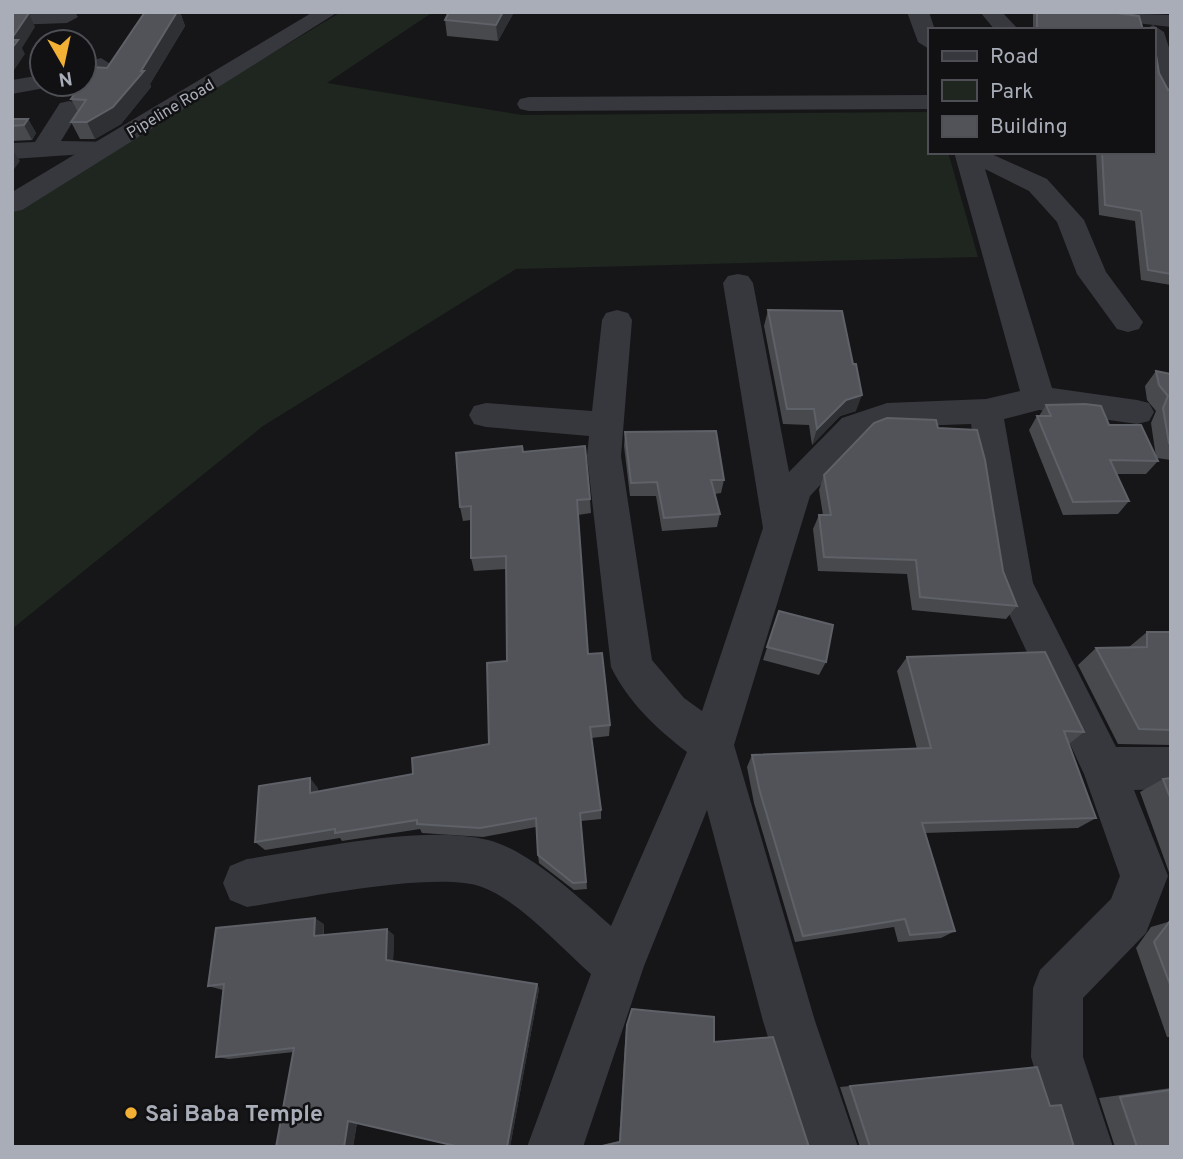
<svg xmlns="http://www.w3.org/2000/svg" width="1183" height="1159" font-family="Overpass,sans-serif">
	<style>
		.green { fill: #1e261f }
		.lines { fill: none; stroke-linecap: round; stroke-linejoin: round }
		.minor { fill: #37383d; fill-rule: evenodd }
		.tertiary { fill: #37383d; fill-rule: evenodd }
		.wall { fill: #47494d }
		.shaded-wall { fill: #2f3033 }
		.building { fill: #525359; stroke: #5f6168; stroke-width: 2 }
		.poi-dot { fill: #f2b134; stroke: #111113; stroke-width: 2.5 }
		.labels { text-anchor: middle; stroke-width: 5; stroke-linejoin: round; paint-order: stroke }
		.far-street-label { font-size: 16px; fill: #a8adb8; stroke: #111113 }
		.near-poi-label { font-size: 23px; font-weight: bold; fill: #a8adb8; stroke: #111113; text-anchor: start }
	</style>
	<rect width="100%" height="100%" fill="#161618"/>
	<path class="green" d="M 341,12 L 433,12 L 327,83 L 522,115 L 929,112 L 929,152 L 948,152 L 978,257 L 516,269 L 263,426 L 12,629 L 12,210 Z"/>
	<g class="lines">
		<path class="minor" d="M 75,12 L 78,17 L 67,23 L 12,25 L 12,13 Z
			M 907,12 L 929,12 L 935,30 L 929,30 L 929,49 L 918,42 Z
			M 980,12 L 1002,12 L 1019,30 L 995,30 Z
			M 1083,12 L 1171,15 L 1171,27 L 1093,18 Z
			M 1153,25 L 1164,32 L 1171,54 L 1171,99 L 1163,97 C 1150,78 1153,52 1153,30 L 1144,30 Z
			M 101,58 L 112,65 L 109,70 L 84,77 L 84,63 Z
			M 42,75 L 42,84 L 52,84 L 50,87 L 12,94 L 12,80 Z
			M 929,95 L 929,109 L 529,111 L 520,109 L 517,104 L 520,99 L 529,97 Z
			M 69,101 L 78,103 L 81,108 L 61,141 L 114,142 L 118,147 L 114,152 L 12,159 L 12,143 L 35,142 L 60,103 Z
			M 954,152 L 987,152 L 1047,179 L 1084,220 L 1106,272 L 1143,322 L 1139,329 L 1128,332 L 1117,329 L 1077,274 L 1057,222 L 1029,191 L 985,169 L 1052,388 L 1137,400 L 1149,403 L 1154,412 L 1149,421 L 1137,424 L 1039,410 L 1004,419 L 1033,583 L 1116,747 L 1171,747 L 1171,789 L 1134,790 L 1168,876 L 1146,933 L 1083,998 L 1083,1057 L 1113,1147 L 1057,1147 L 1031,1057 L 1033,988 L 1040,970 L 1111,899 L 1120,876 L 1084,774 L 995,584 L 971,424 L 889,427 L 866,436 L 810,496 L 734,745 L 815,1021 L 858,1147 L 802,1147 L 763,1021 L 707,810 L 644,966 L 583,1147 L 527,1147 L 591,974 C 560,947 521,902 482,887 C 437,870 299,899 247,907 L 230,900 L 223,883 L 230,866 L 247,859 C 316,849 421,824 488,840 C 529,850 579,898 611,926 L 687,752 C 657,729 628,702 611,667 L 587,456 L 589,436 L 486,427 L 474,424 L 469,415 L 474,406 L 486,403 L 592,411 L 602,320 L 606,313 L 617,310 L 628,313 L 632,320 L 621,456 L 652,660 L 684,698 L 702,711 L 763,528 L 723,283 L 728,276 L 738,274 L 748,276 L 753,283 L 789,472 L 842,418 L 887,403 L 986,399 L 1020,391 Z"/>
		<path class="tertiary" d="M 313,12 L 338,12 L 22,210 L 12,212 L 12,192 Z"/>
	</g>
	<path class="wall" d="M 145,12 L 180,12 L 185,26 L 150,84 L 151,87 L 121,124 L 95,139 L 80,139 L 71,122 L 78,112 L 71,99 L 107,68 Z
		M 514,12 L 498,41 L 447,36 L 445,20 Z
		M 1033,12 L 1109,12 L 1143,30 L 1033,30 Z
		M 1159,73 L 1168,90 L 1171,89 L 1171,285 L 1141,280 L 1135,221 L 1099,215 L 1096,152 L 1153,152 Z
		M 12,119 L 28,119 L 36,133 L 32,140 L 12,141 Z
		M 768,310 L 853,364 L 856,411 L 840,416 L 812,445 L 809,425 L 783,424 L 764,326 Z
		M 1156,371 L 1171,374 L 1171,460 L 1157,458 L 1158,461 L 1146,474 L 1117,474 L 1129,501 L 1118,514 L 1063,515 L 1029,430 L 1037,416 L 1039,416 L 1046,405 L 1109,425 L 1156,457 L 1151,423 L 1156,411 L 1147,400 L 1145,386 Z
		M 938,428 L 1003,571 L 1017,606 L 1006,619 L 912,610 L 907,574 L 818,571 L 813,529 L 819,515 L 823,515 L 819,490 L 824,475 Z
		M 625,432 L 724,480 L 721,493 L 715,494 L 720,514 L 717,527 L 662,531 L 656,496 L 630,496 L 624,446 Z
		M 523,452 L 590,499 L 591,513 L 578,515 L 588,654 L 610,725 L 609,736 L 591,738 L 601,810 L 601,819 L 581,821 L 587,889 L 574,890 L 539,863 L 538,855 L 536,827 L 483,837 L 422,833 L 420,829 L 342,841 L 340,838 L 265,850 L 255,842 L 318,788 L 318,792 L 413,774 L 489,744 L 507,661 L 506,569 L 474,571 L 471,558 L 471,520 L 463,521 L 460,507 Z
		M 779,611 L 826,662 L 819,675 L 763,660 Z
		M 1147,632 L 1171,632 L 1171,745 L 1118,744 L 1078,665 L 1096,648 L 1129,647 Z
		M 907,657 L 1084,732 L 1069,744 L 1096,818 L 1078,828 L 925,833 L 955,931 L 941,938 L 898,942 L 894,927 L 795,942 L 754,803 L 747,767 L 752,755 L 917,749 L 897,671 Z
		M 1171,778 L 1171,889 L 1170,889 L 1170,875 L 1140,792 L 1163,779 Z
		M 1171,921 L 1171,1037 L 1167,1037 L 1136,948 L 1151,927 Z
		M 324,924 L 324,935 L 394,935 L 393,961 L 537,984 L 539,989 L 510,1147 L 460,1147 L 357,1123 L 353,1147 L 276,1147 L 294,1052 L 229,1059 L 216,1057 L 223,990 L 208,986 Z
		M 632,1009 L 714,1042 L 809,1147 L 593,1147 L 619,1141 L 626,1028 Z
		M 1037,1067 L 1050,1105 L 1061,1105 L 1074,1147 L 860,1147 L 840,1087 Z
		M 1171,1088 L 1171,1147 L 1115,1147 L 1099,1098 Z"/>
	<path class="shaded-wall" d="M 177,12 L 180,12 L 185,26 L 150,84 L 151,87 L 121,124 L 95,139 L 87,122 Z
		M 503,12 L 514,12 L 498,41 L 496,25 Z
		M 29,13 L 35,27 L 22,48 L 25,54 L 12,73 L 12,38 Z
		M 28,119 L 36,133 L 32,140 L 24,125 Z
		M 12,149 L 20,161 L 12,172 Z
		M 862,395 L 856,411 L 840,416 L 812,445 L 817,429 L 846,400 Z
		M 310,778 L 318,788 L 318,802 L 310,793 Z
		M 315,918 L 324,924 L 323,942 L 314,936 Z
		M 387,929 L 394,935 L 393,965 L 386,960 Z
		M 537,984 L 539,989 L 510,1147 L 507,1147 Z
		M 348,1121 L 357,1121 L 353,1147 L 344,1147 Z"/>
	<path class="building" d="M 145,12 L 177,12 L 141,71 L 144,71 L 113,107 L 87,122 L 71,122 L 86,100 L 71,99 L 75,93 L 73,87 L 77,84 L 84,84 L 84,76 L 92,67 L 107,68 Z
		M 449,12 L 503,12 L 496,25 L 445,20 Z
		M 1037,12 L 1109,12 L 1139,16 L 1143,30 L 1037,30 Z
		M 12,13 L 29,13 L 12,38 Z
		M 12,40 L 18,40 L 12,48 Z
		M 1153,55 L 1156,55 L 1159,73 L 1168,90 L 1171,89 L 1171,274 L 1148,270 L 1141,211 L 1105,205 L 1102,152 L 1153,152 Z
		M 12,119 L 28,119 L 24,125 L 12,126 Z
		M 768,310 L 842,311 L 853,364 L 856,364 L 862,395 L 846,400 L 817,429 L 814,409 L 787,409 Z
		M 1156,371 L 1171,374 L 1171,444 L 1169,443 L 1163,408 L 1168,396 L 1159,385 Z
		M 1085,404 L 1101,406 L 1109,425 L 1141,425 L 1158,461 L 1110,460 L 1129,501 L 1073,502 L 1037,416 L 1051,416 L 1046,405 Z
		M 887,418 L 936,420 L 938,428 L 977,430 L 985,460 L 1003,571 L 1017,606 L 920,597 L 916,560 L 824,557 L 819,515 L 831,515 L 824,475 L 874,423 Z
		M 716,431 L 724,480 L 711,480 L 720,514 L 664,518 L 657,482 L 631,483 L 625,432 Z
		M 522,446 L 523,452 L 585,446 L 590,499 L 577,500 L 588,654 L 602,653 L 610,725 L 590,727 L 601,810 L 580,813 L 586,882 L 573,883 L 538,855 L 536,818 L 480,828 L 417,824 L 417,820 L 335,833 L 335,829 L 255,842 L 259,786 L 310,778 L 310,793 L 413,774 L 412,758 L 489,744 L 487,663 L 507,661 L 506,556 L 471,558 L 471,506 L 460,507 L 456,453 Z
		M 779,611 L 833,625 L 826,662 L 767,647 Z
		M 1147,632 L 1171,632 L 1171,730 L 1139,729 L 1096,648 L 1147,647 Z
		M 1045,652 L 1084,732 L 1064,731 L 1096,818 L 922,823 L 955,931 L 910,935 L 905,919 L 803,936 L 760,792 L 752,755 L 931,748 L 907,657 Z
		M 1171,778 L 1171,800 L 1163,779 Z
		M 315,918 L 314,936 L 387,929 L 386,960 L 537,984 L 507,1147 L 460,1147 L 348,1121 L 344,1147 L 276,1147 L 294,1048 L 216,1057 L 224,984 L 208,986 L 216,928 Z
		M 1170,921 L 1171,921 L 1171,987 L 1154,942 Z
		M 632,1009 L 714,1017 L 714,1042 L 773,1037 L 809,1147 L 599,1147 L 620,1142 L 627,1025 Z
		M 1037,1067 L 1050,1106 L 1061,1105 L 1074,1147 L 870,1147 L 850,1086 Z
		M 1171,1090 L 1171,1147 L 1137,1147 L 1120,1097 Z"/>
	<circle class="poi-dot" cx="131" cy="1113" r="7"/>
	<g class="labels">
		<g class="far-street-label">
			<text transform="translate(170 108) rotate(-31)" y="6">Pipeline Road</text>
		</g>
		<g class="near-poi-label">
			<text x="145" y="1121">Sai Baba Temple</text>
		</g>
	</g>
	<rect width="1183" height="1159" fill="none" stroke="#a8adb8" stroke-width="28"/>
	<rect x="928" y="28" width="228" height="126" fill="#111113" stroke="#4d4f55" stroke-width="2"/>
	<rect x="942" y="51" width="35" height="10" fill="#37383d" stroke="#4d4f55" stroke-width="2"/>
	<text x="990" y="63" font-size="21" fill="#a8adb8">Road</text>
	<rect x="942" y="80" width="35" height="21" fill="#1e261f" stroke="#4d4f55" stroke-width="2"/>
	<text x="990" y="98" font-size="21" fill="#a8adb8">Park</text>
	<rect x="942" y="116" width="35" height="21" fill="#525359" stroke="#4d4f55" stroke-width="2"/>
	<text x="990" y="133" font-size="21" fill="#a8adb8">Building</text>
	<g transform="translate(63 63) rotate(171)"><circle r="33" fill="#111113" stroke="#4d4f55" stroke-width="2"/>
	<path d="M0-5L12 26L0 18L-12 26Z" fill="#f2b134"/>
	<text y="-10" font-size="19" font-weight="bold" text-anchor="middle" fill="#a8adb8">N</text>
	</g>
</svg>
